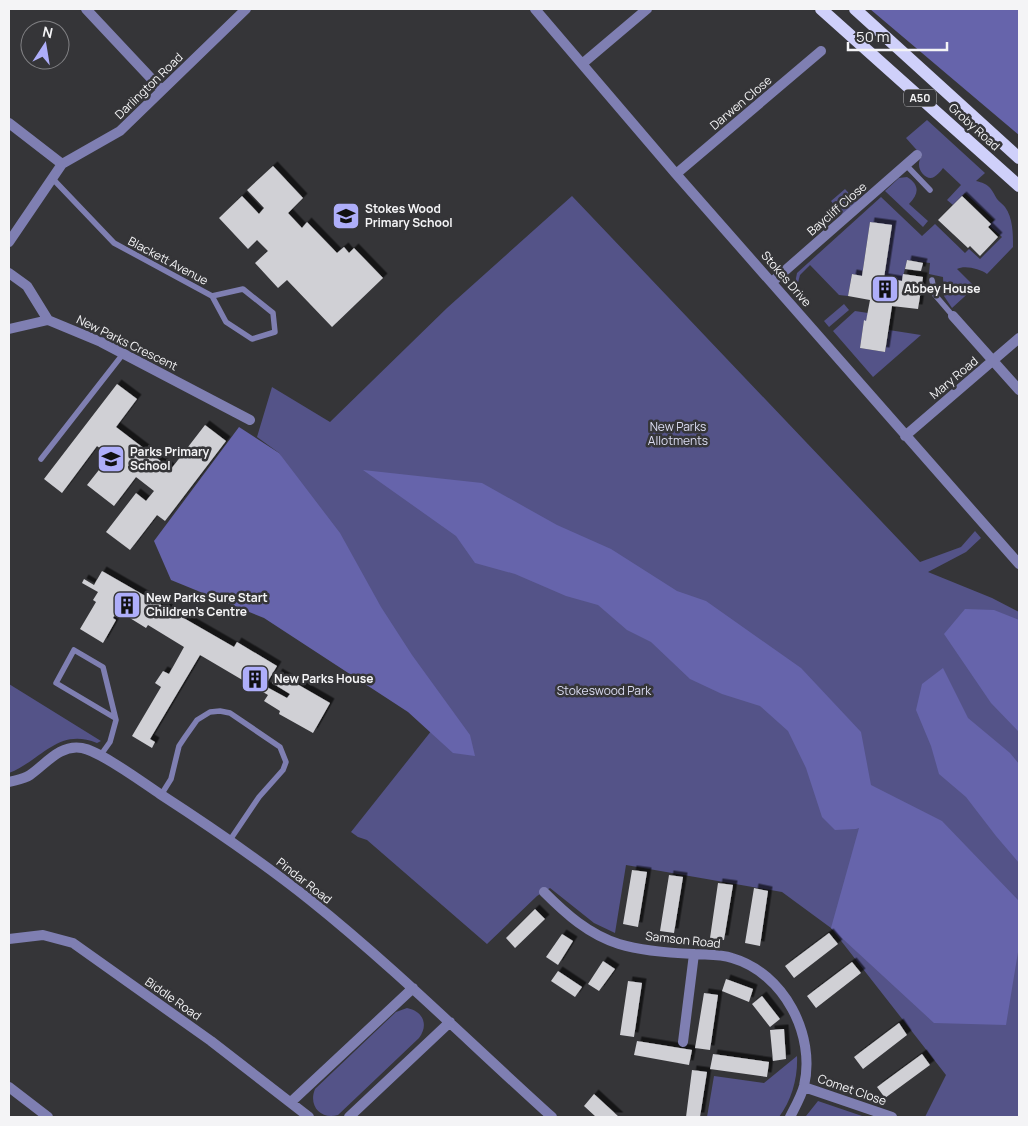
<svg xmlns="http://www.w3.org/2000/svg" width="1028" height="1126" font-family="Manrope,sans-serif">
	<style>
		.green { fill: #545388 }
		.forest { fill: #6664ab }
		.building { fill: #d0d0d5; filter: url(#shadow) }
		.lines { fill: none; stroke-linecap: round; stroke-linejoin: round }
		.lane { stroke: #7f7fb2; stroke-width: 5.5 }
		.street { stroke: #7f7fb2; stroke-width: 10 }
		.primary { stroke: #cfd0fa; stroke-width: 12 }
		.labels { text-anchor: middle; stroke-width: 5; stroke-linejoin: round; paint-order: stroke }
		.shield { fill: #353538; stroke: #bbbbbd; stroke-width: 1 }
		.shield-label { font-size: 11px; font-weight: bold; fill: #f4f4f6 }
		.street-label { font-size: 12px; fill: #f4f4f6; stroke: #353538 }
		.poi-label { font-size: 12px; font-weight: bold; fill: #f4f4f6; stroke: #353538; text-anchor: start }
		.park-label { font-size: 12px; fill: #dbdcf1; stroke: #353538 }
	</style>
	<defs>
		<filter id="shadow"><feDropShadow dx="4.5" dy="-4.5" stdDeviation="0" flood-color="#0009"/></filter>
	</defs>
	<rect width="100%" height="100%" fill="#353538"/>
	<path class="green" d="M 927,120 L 985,173 L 976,181 C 989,184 991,188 997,199 C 999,202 1003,204 1005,207 C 1013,218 1013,234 1013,247 L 987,274 C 980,269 965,265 957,269 L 975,287 L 952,308 L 944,296 L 943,277 L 929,274 L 930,263 L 907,260 L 902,281 L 884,278 L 892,226 L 870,222 L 862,276 L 852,274 L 848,296 L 839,295 L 810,265 L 800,275 L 796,290 L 794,288 L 797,273 L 881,197 L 922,236 L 935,224 L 965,253 L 969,249 L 980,259 L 1002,237 L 989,225 L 994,220 L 965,193 L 953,205 L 947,200 L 961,185 L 943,168 C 941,171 937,175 934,177 C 926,182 913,167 922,156 L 906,138 Z
		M 907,177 C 920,185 919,194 909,204 L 928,221 L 923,227 L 885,191 L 899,178 Z
		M 845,189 L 857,202 L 842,215 L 831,201 Z
		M 572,196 L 920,562 L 961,547 L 975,531 L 981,538 L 966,552 L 928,572 L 992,598 L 1019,612 L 1019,1117 L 925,1117 L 946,1075 L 831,928 L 782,892 L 626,865 L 615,933 L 594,923 L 550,888 L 537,896 L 487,944 L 367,840 L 358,837 L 351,832 L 432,730 L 279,453 L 257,437 L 272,387 L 330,422 L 447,308 Z
		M 844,304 L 849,310 L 829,327 L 824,321 Z
		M 855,311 L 868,313 L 866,321 L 864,321 L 860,348 L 885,352 L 889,330 L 921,335 L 873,377 L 833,331 Z
		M 9,684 L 101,741 L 97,743 C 58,727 42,760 9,773 Z
		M 407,1008 C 423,1011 429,1025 419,1038 L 338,1115 C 321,1120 308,1106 315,1089 L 396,1012 Z
		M 797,1056 C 798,1077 792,1100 779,1117 L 707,1117 L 714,1076 L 764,1083 Z
		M 818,1101 L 865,1117 L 807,1117 L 806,1116 Z"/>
	<path class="forest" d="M 870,9 L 1019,9 L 1019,135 Z
		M 239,427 L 279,453 L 340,533 L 381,607 L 412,655 L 470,735 L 475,756 L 453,753 L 408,712 L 264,618 L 171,580 L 154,541 Z
		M 363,470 L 482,483 L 557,525 L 611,549 L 677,591 L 706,601 L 801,668 L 861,732 L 871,785 L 942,821 L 1019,901 L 1019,946 L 1006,1025 L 934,1023 L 831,928 L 859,828 L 856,829 L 835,830 L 822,817 L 806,768 L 788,731 L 760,706 L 722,694 L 690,679 L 651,642 L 627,630 L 598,605 L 566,596 L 515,574 L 475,563 L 456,536 Z
		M 965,609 L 994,610 L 1019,620 L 1019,732 L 991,703 L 944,634 Z
		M 943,668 L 968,718 L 1010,753 L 1019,764 L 1019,863 L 996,836 L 966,797 L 939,774 L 931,746 L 916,710 L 922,684 Z"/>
	<path class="building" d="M 273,166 L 303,198 L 288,213 L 302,228 L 307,222 L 337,253 L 344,247 L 349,253 L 354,248 L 383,278 L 332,327 L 287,280 L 278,288 L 255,263 L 268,251 L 257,240 L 248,249 L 219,218 L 242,196 L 259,214 L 264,208 L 247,190 Z
		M 962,196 L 991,224 L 988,227 L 998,237 L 980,256 L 970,246 L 968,248 L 938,220 Z
		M 870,222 L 892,225 L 884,278 L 902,281 L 903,274 L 923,277 L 918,309 L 892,306 L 885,352 L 860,348 L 864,320 L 866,321 L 870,300 L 848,296 L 852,274 L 862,276 Z
		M 907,260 L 923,263 L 921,271 L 905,269 Z
		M 117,384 L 137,399 L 116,427 L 171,469 L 205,425 L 226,441 L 165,521 L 157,515 L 130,550 L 106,532 L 136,493 L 146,501 L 154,491 L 136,477 L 114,506 L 87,485 L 110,456 L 97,446 L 62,493 L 44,479 Z
		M 102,571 L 234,647 L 237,642 L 277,666 L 265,686 L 287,698 L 290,694 L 272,683 L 278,673 L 330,703 L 313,733 L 279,714 L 280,711 L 264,701 L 268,695 L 200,655 L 150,739 L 155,742 L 152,748 L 132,736 L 161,687 L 155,683 L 163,671 L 169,674 L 184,647 L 148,625 L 146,628 L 125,615 L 120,617 L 114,616 L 113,618 L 116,620 L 103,643 L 80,629 L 96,602 L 93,600 L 98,592 L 82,583 L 84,579 L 94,585 Z
		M 632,870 L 647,872 L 638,927 L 623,924 Z
		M 669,875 L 683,877 L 674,933 L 660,931 Z
		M 718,883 L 733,885 L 724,940 L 710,938 Z
		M 754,888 L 768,891 L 760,946 L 745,943 Z
		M 535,909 L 545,919 L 515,948 L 506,938 Z
		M 829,933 L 838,944 L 794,978 L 785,966 Z
		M 562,934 L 573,941 L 558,965 L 546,957 Z
		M 603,961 L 615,969 L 599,991 L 588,984 Z
		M 852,962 L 861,973 L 816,1008 L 807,996 Z
		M 558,971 L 582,987 L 575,997 L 551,981 Z
		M 726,979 L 753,989 L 749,1002 L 722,991 Z
		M 628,981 L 642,983 L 634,1037 L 620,1035 Z
		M 704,993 L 718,995 L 710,1050 L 695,1048 Z
		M 762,996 L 780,1019 L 770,1027 L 752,1004 Z
		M 899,1023 L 907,1035 L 863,1069 L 854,1057 Z
		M 784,1029 L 786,1059 L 773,1061 L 770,1030 Z
		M 637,1041 L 692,1050 L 689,1065 L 634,1055 Z
		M 713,1054 L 769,1062 L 767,1077 L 710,1069 Z
		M 922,1054 L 930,1065 L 885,1098 L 877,1087 Z
		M 692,1070 L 707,1072 L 700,1117 L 686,1117 Z
		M 594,1094 L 619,1117 L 596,1117 L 584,1106 Z"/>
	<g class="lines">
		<path class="lane" d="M 906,165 L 930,190
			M 52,178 L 114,243 L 212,296 L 226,322 L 252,339 L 275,332 L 273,313 L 243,289 L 212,296
			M 932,280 L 935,295 L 953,316
			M 41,459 L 123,354
			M 100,756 L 110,742 L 116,720 L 103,667 L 74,650 L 56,683 L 115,718
			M 161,795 L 171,779 L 179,746 L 185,737 L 197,720 L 210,712 L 220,711 L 230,713 L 280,747 L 286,762 L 283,770 L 259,797 L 230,840"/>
		<path class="street" d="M 86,9 L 162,90
			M 535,9 L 676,174 L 1019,564
			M 582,64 L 647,9
			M 9,123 L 62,164
			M 676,174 L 821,51
			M 9,242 L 62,164 L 120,131 L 246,9
			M 9,273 L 27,286 L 48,320 L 101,342 L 250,420
			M 772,282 L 917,155
			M 953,316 L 1019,390
			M 9,329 L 48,320
			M 905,436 L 1019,338
			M 9,782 C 16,780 24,779 30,775 C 46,764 60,744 82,748 C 100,751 142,782 160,794 C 211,827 262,862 310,900 C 395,968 472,1045 552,1117
			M 544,892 C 566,914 588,934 619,944 C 642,951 670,953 694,954 C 707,955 720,954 732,958 C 784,973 816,1035 804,1086 C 801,1097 795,1107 790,1117
			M 9,939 L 43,935 L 73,943 L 211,1041 L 309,1117
			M 683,1042 L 694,954
			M 9,1087 L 48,1117
			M 804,1087 L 892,1117
			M 291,1102 L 413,988
			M 349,1117 L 450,1022"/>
		<path class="primary" d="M 821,9 L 1019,186
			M 855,9 L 1019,158"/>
	</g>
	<defs>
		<g id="school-square" transform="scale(1.4375)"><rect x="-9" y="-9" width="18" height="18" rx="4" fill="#aeaefa" stroke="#353538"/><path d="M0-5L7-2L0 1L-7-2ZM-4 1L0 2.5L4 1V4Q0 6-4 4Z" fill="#111"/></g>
		<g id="building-square" transform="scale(1.4375)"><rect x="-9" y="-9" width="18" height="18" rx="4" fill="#aeaefa" stroke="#353538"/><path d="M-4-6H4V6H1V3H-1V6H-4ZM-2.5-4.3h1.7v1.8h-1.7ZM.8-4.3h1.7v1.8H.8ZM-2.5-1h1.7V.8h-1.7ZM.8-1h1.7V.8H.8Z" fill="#111"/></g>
	</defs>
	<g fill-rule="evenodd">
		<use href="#school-square" x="346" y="216"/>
		<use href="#building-square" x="885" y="289"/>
		<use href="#school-square" x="111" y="459"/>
		<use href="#building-square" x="127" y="605"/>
		<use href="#building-square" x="255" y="679"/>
	</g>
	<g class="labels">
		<rect class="shield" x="904" y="89.5" width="32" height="17" rx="4"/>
		<g class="shield-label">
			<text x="920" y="102">A50</text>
		</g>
		<g class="street-label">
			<text transform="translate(149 86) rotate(-44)" y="4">Darlington Road</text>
			<text transform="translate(741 103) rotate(-40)" y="4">Darwen Close</text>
			<text transform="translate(974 127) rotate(42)" y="4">Groby Road</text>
			<text transform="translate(837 209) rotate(-41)" y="4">Baycliff Close</text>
			<text transform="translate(168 261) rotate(28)" y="4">Blackett Avenue</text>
			<text transform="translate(786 279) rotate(49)" y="4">Stokes Drive</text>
			<text transform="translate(127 343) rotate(26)" y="4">New Parks Crescent</text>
			<text transform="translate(954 378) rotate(-40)" y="4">Mary Road</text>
			<text transform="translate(304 881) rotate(38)" y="4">Pindar Road</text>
			<text transform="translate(683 940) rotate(6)" y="4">Samson Road</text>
			<text transform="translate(173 999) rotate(35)" y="4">Biddle Road</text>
			<text transform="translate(852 1090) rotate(19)" y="4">Comet Close</text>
		</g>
		<g class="poi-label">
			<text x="365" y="213">Stokes Wood<tspan x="365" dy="14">Primary School</tspan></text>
			<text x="904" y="293">Abbey House</text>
			<text x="130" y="456">Parks Primary<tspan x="130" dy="14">School</tspan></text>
			<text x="146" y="602">New Parks Sure Start<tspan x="146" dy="14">Children's Centre</tspan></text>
			<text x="274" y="683">New Parks House</text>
		</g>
		<g class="park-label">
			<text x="678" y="431">New Parks<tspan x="678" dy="14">Allotments</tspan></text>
			<text x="604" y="695">Stokeswood Park</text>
		</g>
	</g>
	<rect width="1028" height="1126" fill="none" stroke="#f4f4f6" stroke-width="20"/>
	<g transform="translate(45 45) rotate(12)"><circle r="24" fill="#353538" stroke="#818184"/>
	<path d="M0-4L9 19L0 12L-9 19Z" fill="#aeaefa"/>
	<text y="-8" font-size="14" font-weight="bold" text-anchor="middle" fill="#f4f4f6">N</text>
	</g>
	<path d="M848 42v8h99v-8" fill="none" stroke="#f4f4f6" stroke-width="2.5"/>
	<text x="856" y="42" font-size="15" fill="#f4f4f6" stroke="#353538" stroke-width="4" paint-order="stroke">50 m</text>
</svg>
